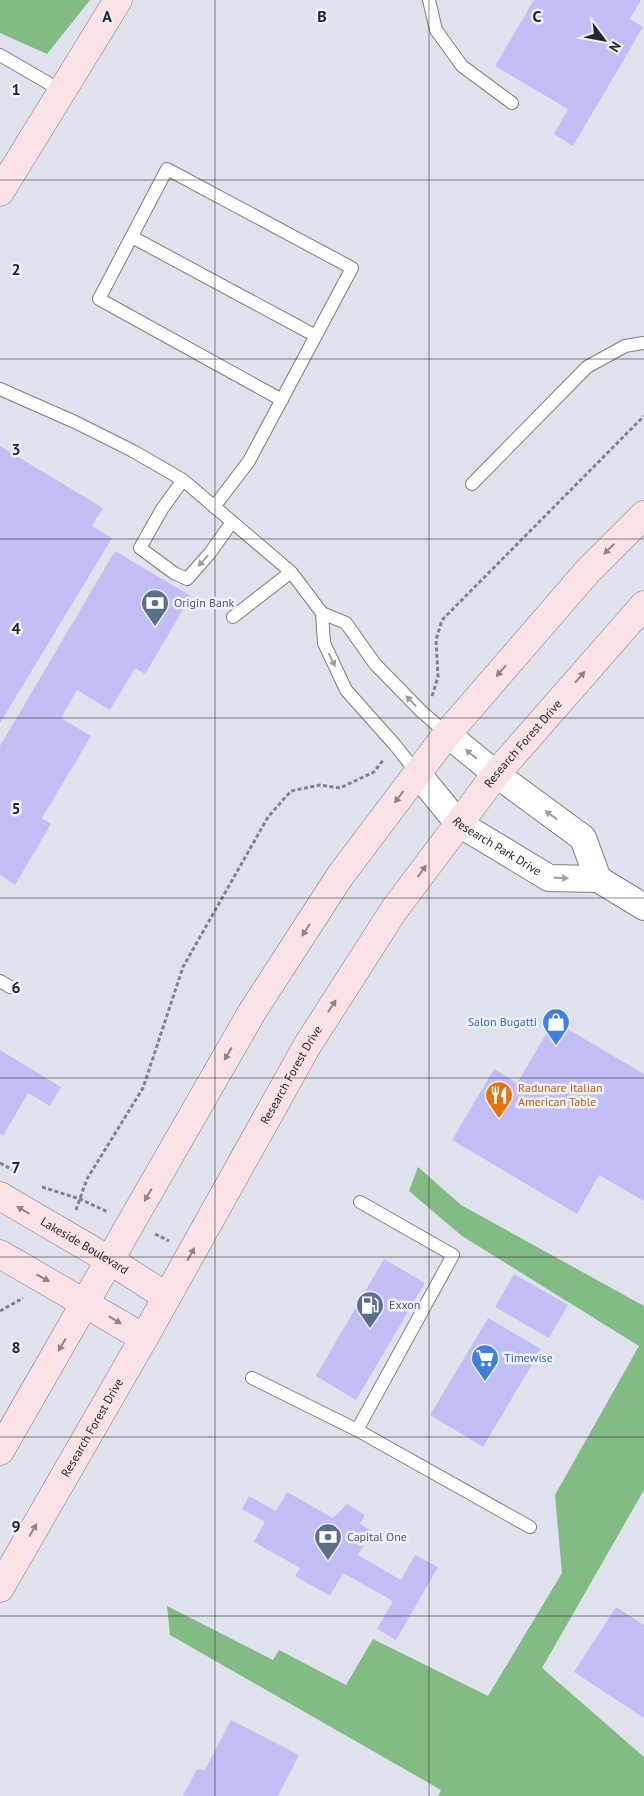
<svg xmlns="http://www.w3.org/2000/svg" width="644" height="1796" font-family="'PT Sans',sans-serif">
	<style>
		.forest { fill: #83bb85 }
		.building { fill: #c2bff7 }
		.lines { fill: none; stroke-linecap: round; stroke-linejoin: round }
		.lane-casing { stroke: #7b7e86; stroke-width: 14 }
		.street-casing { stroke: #7b7e86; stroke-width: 28 }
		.secondary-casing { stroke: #7b7e86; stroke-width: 29 }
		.path { stroke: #83858c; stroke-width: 3; stroke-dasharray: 4 2.5; stroke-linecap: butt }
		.lane { stroke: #fff; stroke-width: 12 }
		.street { stroke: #fff; stroke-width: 26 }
		.secondary { stroke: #fbe2e4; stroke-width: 28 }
		.oneway { fill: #908486 }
		.oneway2 { fill: #9d9d9f }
		.grid { fill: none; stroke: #252629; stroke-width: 1; stroke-opacity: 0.55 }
		.labels { text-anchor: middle; stroke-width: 5; stroke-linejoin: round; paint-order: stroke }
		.service-label { font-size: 12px; fill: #4e5e75; stroke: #edf0f9; text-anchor: start }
		.street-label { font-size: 12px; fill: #252629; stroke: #edf0f9 }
		.shop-label { font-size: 12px; fill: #366cbe; stroke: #edf0f9; text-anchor: end }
		.food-label { font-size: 12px; fill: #c56008; stroke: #edf0f9; text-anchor: start }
		.grid-label { font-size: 16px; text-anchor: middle; font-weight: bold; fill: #252629; stroke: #edf0f9; stroke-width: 5; stroke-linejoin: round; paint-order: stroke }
	</style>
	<rect width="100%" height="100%" fill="#dfe2ec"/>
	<path class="forest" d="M 0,0 L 90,0 L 47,54 L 0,33 Z
		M 418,1167 L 461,1205 L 644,1306 L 644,1490 L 542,1668 L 644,1757 L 644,1796 L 438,1796 L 441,1790 L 170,1635 L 167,1606 L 273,1660 L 279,1650 L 346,1685 L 373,1639 L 488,1696 L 562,1573 L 555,1495 L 639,1346 L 462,1236 L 409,1191 Z"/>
	<path class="building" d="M 534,0 L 641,0 L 630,19 L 643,27 L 573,146 L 554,134 L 568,109 L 495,66 Z
		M 0,446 L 103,508 L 92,526 L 112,538 L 0,723 Z
		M 115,551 L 191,596 L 145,674 L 135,668 L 110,710 L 77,690 L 61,718 L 91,736 L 42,818 L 51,824 L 15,885 L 0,875 L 0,746 Z
		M 554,1021 L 644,1074 L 644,1201 L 599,1175 L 577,1214 L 452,1140 L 494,1069 L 517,1083 Z
		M 0,1050 L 61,1087 L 50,1106 L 28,1093 L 3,1136 L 0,1134 Z
		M 384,1259 L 425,1283 L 356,1400 L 316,1376 Z
		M 514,1274 L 568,1305 L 549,1338 L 495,1307 Z
		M 488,1318 L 541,1349 L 483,1447 L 430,1415 Z
		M 287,1492 L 333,1518 L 347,1504 L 365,1515 L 360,1524 L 372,1531 L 358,1555 L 401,1580 L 415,1555 L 438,1567 L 396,1640 L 377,1629 L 393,1601 L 343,1573 L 330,1596 L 295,1576 L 300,1568 L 254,1542 L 265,1522 L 242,1509 L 249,1496 L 276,1511 Z
		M 616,1607 L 644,1625 L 644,1718 L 574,1672 Z
		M 231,1720 L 299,1755 L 278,1796 L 183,1796 L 197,1769 L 205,1770 Z"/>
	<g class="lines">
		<g class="lane-casing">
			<path id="lane" d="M 429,0 L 436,30 L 462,66 L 512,103
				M 0,55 L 62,91
				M 132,237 L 316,336
				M 0,389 L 75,422 L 133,451 L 183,480 L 291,572 L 233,617
				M 183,480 L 162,509 L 140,548 L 174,573 L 187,579 L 210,553 L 232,522
				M 472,484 L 587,367 L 625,346 L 644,343
				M 214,507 L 249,461 L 352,268 L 167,169 L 99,299 L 282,400
				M 291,572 L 322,613 L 346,623 L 375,664 L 421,711 L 447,734
				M 322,613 L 324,643 L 346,690 L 395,745 L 417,773
				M 0,981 L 10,987
				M 252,1378 L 357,1430 L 530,1527
				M 357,1430 L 453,1255 L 360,1202"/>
		</g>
		<g class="street-casing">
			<g id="street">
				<path d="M 447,734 L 496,774 L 583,838 L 598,879"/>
				<path id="s1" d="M 417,773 L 458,823 L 549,878 L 598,879 L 644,907"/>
			</g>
		</g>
		<g class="secondary-casing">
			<g id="secondary">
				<path d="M 0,192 L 118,0"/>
				<path id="s2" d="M 0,1196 L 111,1261 L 167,1297"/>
				<path d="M 0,1254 L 144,1338"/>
				<path d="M 0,1451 L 252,1012 L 340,876 L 447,734 L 587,572 L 644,515"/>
				<path id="s3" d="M 0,1588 L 144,1338 L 307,1046 L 394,910 L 496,774 L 644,605"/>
			</g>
		</g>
		<path class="path" d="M 432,696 L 438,677 L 436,640 L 442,620 L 644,416
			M 0,1163 L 15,1171
			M 42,1187 L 80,1199 L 108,1212
			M 76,1210 L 87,1179 L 143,1088 L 183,967 L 268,817 L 291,791 L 320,785 L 340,788 L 374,772 L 383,760
			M 155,1234 L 169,1241
			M 0,1311 L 23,1298"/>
		<use href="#lane" class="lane"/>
		<use href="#street" class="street"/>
		<use href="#secondary" class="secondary"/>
	</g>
	<defs><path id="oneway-solid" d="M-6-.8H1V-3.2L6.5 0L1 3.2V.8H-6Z" transform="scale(1.25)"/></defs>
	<g class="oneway">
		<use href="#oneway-solid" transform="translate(609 549) rotate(135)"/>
		<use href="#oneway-solid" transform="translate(501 671) rotate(131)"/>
		<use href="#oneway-solid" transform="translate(580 677) rotate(-49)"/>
		<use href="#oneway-solid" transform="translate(399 797) rotate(127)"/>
		<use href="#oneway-solid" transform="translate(422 871) rotate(-54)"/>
		<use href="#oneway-solid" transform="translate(306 930) rotate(123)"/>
		<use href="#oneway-solid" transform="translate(332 1006) rotate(-57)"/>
		<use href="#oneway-solid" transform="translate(228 1054) rotate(120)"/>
		<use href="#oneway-solid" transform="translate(148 1195) rotate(120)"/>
		<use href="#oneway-solid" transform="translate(23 1210) rotate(-150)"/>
		<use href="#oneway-solid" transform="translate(191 1254) rotate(-61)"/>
		<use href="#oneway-solid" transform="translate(43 1278) rotate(29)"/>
		<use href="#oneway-solid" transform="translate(115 1320) rotate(31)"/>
		<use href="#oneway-solid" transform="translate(62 1345) rotate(120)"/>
		<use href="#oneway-solid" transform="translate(33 1530) rotate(-60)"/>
	</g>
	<g class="oneway2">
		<use href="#oneway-solid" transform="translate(203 561) rotate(132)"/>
		<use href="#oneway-solid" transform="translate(332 660) rotate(64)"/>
		<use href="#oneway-solid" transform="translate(411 701) rotate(-134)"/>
		<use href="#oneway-solid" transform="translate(471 754) rotate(-141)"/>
		<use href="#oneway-solid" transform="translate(551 815) rotate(-144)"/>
		<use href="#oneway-solid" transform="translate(561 878) rotate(2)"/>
	</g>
	<path class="grid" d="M 215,0 L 215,1796M 429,0 L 429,1796M 0,180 L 644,180M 0,359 L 644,359M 0,539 L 644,539M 0,718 L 644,718M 0,898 L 644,898M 0,1078 L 644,1078M 0,1257 L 644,1257M 0,1437 L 644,1437M 0,1616 L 644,1616"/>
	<defs>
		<g id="bank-pin" transform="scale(1.4375)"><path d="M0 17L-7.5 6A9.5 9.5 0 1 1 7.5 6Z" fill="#5c6f8a" stroke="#edf0f9"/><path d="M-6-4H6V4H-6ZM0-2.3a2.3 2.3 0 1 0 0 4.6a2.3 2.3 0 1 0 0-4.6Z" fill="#fff"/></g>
		<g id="shop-pin" transform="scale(1.4375)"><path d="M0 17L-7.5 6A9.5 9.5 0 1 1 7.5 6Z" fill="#3f7fe0" stroke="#edf0f9"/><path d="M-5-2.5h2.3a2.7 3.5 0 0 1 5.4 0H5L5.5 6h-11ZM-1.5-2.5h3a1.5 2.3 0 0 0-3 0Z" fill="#fff"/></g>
		<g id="restaurant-pin" transform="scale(1.4375)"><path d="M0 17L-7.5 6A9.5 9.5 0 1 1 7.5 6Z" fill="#e8710a" stroke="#edf0f9"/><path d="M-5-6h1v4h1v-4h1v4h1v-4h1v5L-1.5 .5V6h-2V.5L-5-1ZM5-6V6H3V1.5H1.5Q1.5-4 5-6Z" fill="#fff"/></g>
		<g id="fuel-pin" transform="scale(1.4375)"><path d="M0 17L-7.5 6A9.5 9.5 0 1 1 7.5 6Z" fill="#5c6f8a" stroke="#edf0f9"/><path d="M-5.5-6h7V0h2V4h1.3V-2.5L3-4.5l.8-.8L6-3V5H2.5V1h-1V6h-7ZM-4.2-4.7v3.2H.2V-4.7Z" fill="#fff"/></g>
		<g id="supermarket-pin" transform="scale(1.4375)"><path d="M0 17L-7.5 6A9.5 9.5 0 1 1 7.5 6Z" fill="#3f7fe0" stroke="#edf0f9"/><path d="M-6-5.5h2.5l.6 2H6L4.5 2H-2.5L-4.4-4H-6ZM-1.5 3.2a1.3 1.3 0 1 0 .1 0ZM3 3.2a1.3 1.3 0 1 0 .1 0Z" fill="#fff"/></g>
	</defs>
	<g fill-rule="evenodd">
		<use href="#bank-pin" x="155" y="603"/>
		<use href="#shop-pin" x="556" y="1022"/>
		<use href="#restaurant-pin" x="499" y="1095"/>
		<use href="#fuel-pin" x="370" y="1305"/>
		<use href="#supermarket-pin" x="485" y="1358"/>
		<use href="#bank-pin" x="328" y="1537"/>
	</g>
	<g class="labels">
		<g class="service-label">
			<text x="174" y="607">Origin Bank</text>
			<text x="389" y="1309">Exxon</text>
			<text x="347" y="1541">Capital One</text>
		</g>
		<g class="street-label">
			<text dy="4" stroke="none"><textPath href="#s3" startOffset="995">Research Forest Drive</textPath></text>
			<text dy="4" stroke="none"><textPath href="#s1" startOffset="110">Research Park Drive</textPath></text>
			<text dy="4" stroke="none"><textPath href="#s3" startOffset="590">Research Forest Drive</textPath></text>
			<text dy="4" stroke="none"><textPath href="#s2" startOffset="98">Lakeside Boulevard</textPath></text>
			<text dy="4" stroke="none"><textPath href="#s3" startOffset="185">Research Forest Drive</textPath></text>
		</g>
		<g class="shop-label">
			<text x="537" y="1026">Salon Bugatti</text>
			<text x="504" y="1362" text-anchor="start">Timewise</text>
		</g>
		<g class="food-label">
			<text x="518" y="1092">Radunare Italian<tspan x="518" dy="14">American Table</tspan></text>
		</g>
	</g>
	<g class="grid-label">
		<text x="107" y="22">A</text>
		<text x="322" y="22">B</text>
		<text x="537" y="22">C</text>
		<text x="16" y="95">1</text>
		<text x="16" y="275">2</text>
		<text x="16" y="455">3</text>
		<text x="16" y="634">4</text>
		<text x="16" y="814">5</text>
		<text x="16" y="993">6</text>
		<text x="16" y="1173">7</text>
		<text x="16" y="1353">8</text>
		<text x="16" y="1532">9</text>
	</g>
	<g transform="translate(604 40) rotate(122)" stroke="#edf0f9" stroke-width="4" paint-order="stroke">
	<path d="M0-4L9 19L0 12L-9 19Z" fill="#252629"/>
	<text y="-8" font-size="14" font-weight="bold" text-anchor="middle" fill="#252629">N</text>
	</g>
</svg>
